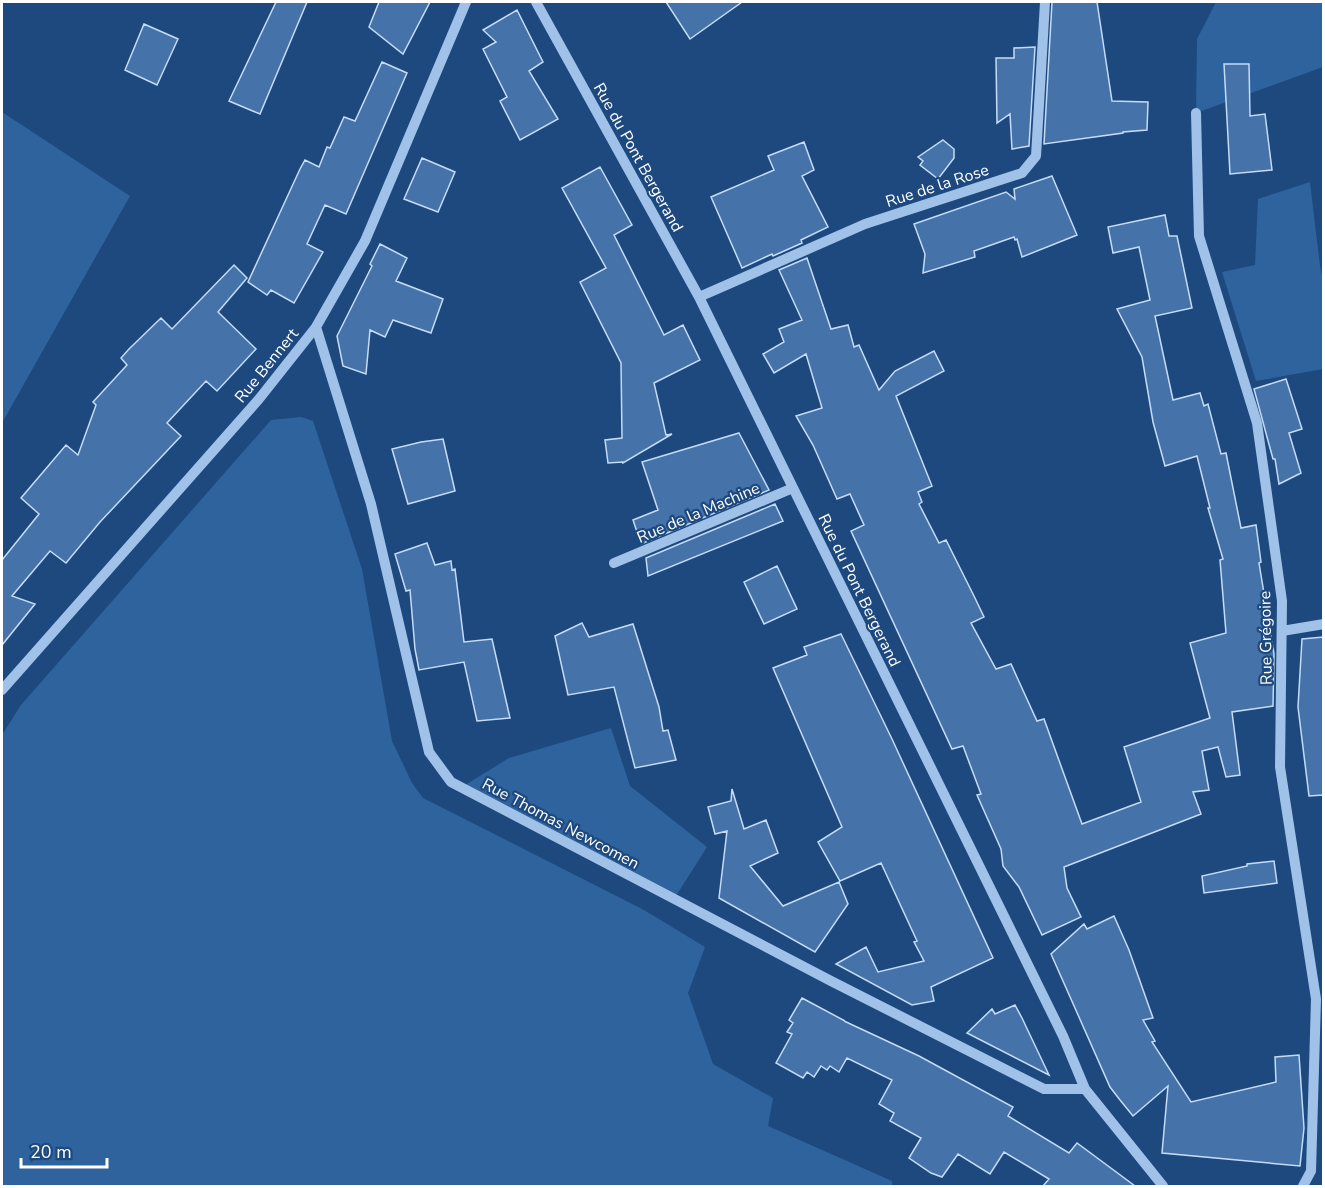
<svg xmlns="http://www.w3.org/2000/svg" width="1325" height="1188" font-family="'Nunito Sans',sans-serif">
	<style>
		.green { fill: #2f639d }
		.building { fill: #4573a9; stroke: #c4dcf7; stroke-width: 1.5 }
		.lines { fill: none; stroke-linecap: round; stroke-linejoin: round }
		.minor { stroke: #a0c2e9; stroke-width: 10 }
		.labels { text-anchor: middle; stroke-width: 4.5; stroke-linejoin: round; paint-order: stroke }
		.street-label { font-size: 16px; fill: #fff; stroke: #1d497f }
	</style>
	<rect width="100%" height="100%" fill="#1d497f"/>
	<path class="green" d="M 1216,2 L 1323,2 L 1323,67 L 1196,113 L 1197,39 Z
		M 2,112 L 130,196 L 2,423 Z
		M 1310,182 L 1320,266 L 1323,281 L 1323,369 L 1256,381 L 1222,272 L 1255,265 L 1258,199 Z
		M 301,417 L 313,421 L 362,569 L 392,741 L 412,783 L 423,798 L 644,910 L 705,947 L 688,993 L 713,1064 L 773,1098 L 768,1126 L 892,1181 L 892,1186 L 2,1186 L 2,735 L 21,705 L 271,420 Z
		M 611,728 L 630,786 L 707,847 L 674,899 L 462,787 L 509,758 Z"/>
	<path class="building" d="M 276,2 L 307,2 L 260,114 L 229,101 Z
		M 379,2 L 430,2 L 403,54 L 369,27 Z
		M 666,2 L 742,2 L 690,39 Z
		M 1052,2 L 1097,2 L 1112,101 L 1148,102 L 1147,130 L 1123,132 L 1123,133 L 1044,144 Z
		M 517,10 L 543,62 L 529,71 L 558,119 L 520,140 L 500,101 L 507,97 L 483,49 L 496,42 L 483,30 Z
		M 144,24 L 178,39 L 157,85 L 125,70 Z
		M 1035,47 L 1029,146 L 1012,149 L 1010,114 L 997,123 L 996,58 L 1014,58 L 1014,48 Z
		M 382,62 L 407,73 L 346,214 L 325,205 L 307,244 L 323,252 L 294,303 L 271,290 L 267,295 L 248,282 L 300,169 L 305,160 L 319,167 L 327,147 L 330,148 L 344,117 L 355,121 Z
		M 1224,64 L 1249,64 L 1250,116 L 1265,114 L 1272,170 L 1230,174 Z
		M 943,140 L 954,149 L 954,158 L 938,179 L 920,165 L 923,161 L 918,157 Z
		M 804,142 L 814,170 L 802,176 L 828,227 L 801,240 L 802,243 L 773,256 L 772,254 L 742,268 L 711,197 L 774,170 L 768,156 Z
		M 422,158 L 455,172 L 438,212 L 404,199 Z
		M 600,167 L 632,225 L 614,235 L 664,335 L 683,325 L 700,360 L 654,383 L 666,435 L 672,434 L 623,463 L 623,462 L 608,463 L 605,440 L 622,438 L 621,363 L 580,282 L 606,268 L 562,188 Z
		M 1052,176 L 1077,235 L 1022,257 L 1017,239 L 1015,240 L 1014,237 L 974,251 L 975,257 L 923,273 L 925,254 L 914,224 L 1006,192 L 1015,199 L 1014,189 Z
		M 1165,215 L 1169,236 L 1177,236 L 1192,308 L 1155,316 L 1173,400 L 1200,393 L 1204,406 L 1208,404 L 1221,454 L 1226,453 L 1241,528 L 1256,525 L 1261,562 L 1259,563 L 1274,654 L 1273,706 L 1232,712 L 1240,775 L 1226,777 L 1218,747 L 1202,751 L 1209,790 L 1193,792 L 1201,814 L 1064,867 L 1067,888 L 1081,917 L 1042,935 L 1019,887 L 1003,866 L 1001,849 L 977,795 L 981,794 L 963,746 L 952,749 L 851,531 L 864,525 L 850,494 L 837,499 L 813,445 L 796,416 L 822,408 L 806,354 L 774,373 L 763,354 L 784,342 L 779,329 L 802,320 L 779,270 L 807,258 L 831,329 L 848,325 L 854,347 L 859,345 L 879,390 L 895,371 L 934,351 L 944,371 L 896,396 L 932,486 L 918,492 L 922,502 L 919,504 L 939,543 L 946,540 L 974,596 L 984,617 L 971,623 L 996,669 L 1011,664 L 1037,721 L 1044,719 L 1082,824 L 1141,802 L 1124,747 L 1210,718 L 1190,643 L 1226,633 L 1220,560 L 1223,559 L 1208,508 L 1210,508 L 1197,456 L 1165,466 L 1153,422 L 1142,357 L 1117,309 L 1150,300 L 1139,247 L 1113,253 L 1108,227 Z
		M 380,244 L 407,258 L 396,281 L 443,299 L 431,333 L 393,320 L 385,337 L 370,330 L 366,374 L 343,366 L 337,336 L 372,266 L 370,264 Z
		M 234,265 L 247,278 L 218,312 L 256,349 L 217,391 L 206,381 L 167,423 L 181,436 L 100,522 L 66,563 L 50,551 L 12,596 L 35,604 L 2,645 L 2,560 L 39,514 L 21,498 L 66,445 L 78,455 L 96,405 L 93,402 L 127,365 L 121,358 L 129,349 L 161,318 L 172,329 Z
		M 1286,379 L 1302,429 L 1289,433 L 1301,473 L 1279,484 L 1275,459 L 1273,459 L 1254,389 Z
		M 739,433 L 769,490 L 641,544 L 633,520 L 658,510 L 642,462 Z
		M 443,439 L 455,491 L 408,504 L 392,449 L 421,442 Z
		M 775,504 L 783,521 L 648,576 L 646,558 Z
		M 427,543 L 435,565 L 451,561 L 452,570 L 455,569 L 464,642 L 492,639 L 510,718 L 477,721 L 464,662 L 419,670 L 415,649 L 410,590 L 406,591 L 395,554 Z
		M 777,566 L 797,609 L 764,624 L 744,582 Z
		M 582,623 L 589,637 L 633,624 L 659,707 L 663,731 L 668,730 L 676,760 L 635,768 L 614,687 L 568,695 L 555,636 Z
		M 841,634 L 892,739 L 993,958 L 931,987 L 934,1001 L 912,1005 L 836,964 L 866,947 L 878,972 L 924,961 L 914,942 L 917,941 L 881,863 L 840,881 L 818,842 L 842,827 L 773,668 L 807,655 L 804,647 Z
		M 1323,637 L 1323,795 L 1309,796 L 1298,707 L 1302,639 Z
		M 732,789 L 744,829 L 766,820 L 778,853 L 750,866 L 783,906 L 839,882 L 848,904 L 815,952 L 719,898 L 727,831 L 715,834 L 708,807 L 731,801 Z
		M 1274,861 L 1277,883 L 1204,893 L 1202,876 L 1247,866 L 1247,864 Z
		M 1114,916 L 1129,950 L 1153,1018 L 1143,1020 L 1155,1041 L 1152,1042 L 1191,1102 L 1276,1082 L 1275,1057 L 1299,1055 L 1304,1128 L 1300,1166 L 1162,1153 L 1168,1086 L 1133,1116 L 1120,1100 L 1110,1087 L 1051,954 L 1084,924 L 1087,929 Z
		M 802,998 L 845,1021 L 844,1021 L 919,1056 L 1013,1107 L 1008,1116 L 1069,1153 L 1077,1143 L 1135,1186 L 1043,1186 L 1049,1179 L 1004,1152 L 990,1174 L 958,1154 L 942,1177 L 931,1173 L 909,1158 L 921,1138 L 890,1121 L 894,1113 L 879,1104 L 892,1080 L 847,1058 L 839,1072 L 830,1066 L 827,1070 L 821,1066 L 814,1077 L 807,1072 L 803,1078 L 776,1063 L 792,1034 L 787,1032 L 793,1023 L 789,1020 Z
		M 1015,1005 L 1022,1018 L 1049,1075 L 967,1033 L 992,1009 L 995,1014 Z"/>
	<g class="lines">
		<path class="minor" d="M 536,2 L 699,297 L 1063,1036 L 1085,1089 L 1163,1186
			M 1196,113 L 1199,236 L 1257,423 L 1282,601 L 1280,767 L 1316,999 L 1311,1171 L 1303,1186
			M 699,297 L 865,224 L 1022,173 L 1036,156 L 1045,2
			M 316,327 L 371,504 L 429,752 L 451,782 L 831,981 L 1044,1089 L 1085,1089
			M 614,563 L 793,488
			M 1282,631 L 1324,624
			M 2,690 L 259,399 L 316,327 L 365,241 L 466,2"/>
	</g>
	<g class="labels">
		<g class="street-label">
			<text transform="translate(639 157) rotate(61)" y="6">Rue du Pont Bergerand</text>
			<text transform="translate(937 185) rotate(-18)" y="6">Rue de la Rose</text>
			<text transform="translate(266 365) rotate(-51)" y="6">Rue Bennert</text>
			<text transform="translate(698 512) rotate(-23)" y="6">Rue de la Machine</text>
			<text transform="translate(860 590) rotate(64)" y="6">Rue du Pont Bergerand</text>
			<text transform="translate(1265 638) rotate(-91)" y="6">Rue Grégoire</text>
			<text transform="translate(561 823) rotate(28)" y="6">Rue Thomas Newcomen</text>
		</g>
	</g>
	<rect width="1325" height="1188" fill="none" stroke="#ffffff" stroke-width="6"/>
	<path d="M21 1158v9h86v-9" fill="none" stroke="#ffffff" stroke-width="3"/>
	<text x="30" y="1158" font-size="18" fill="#ffffff" stroke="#1d497f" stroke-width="4.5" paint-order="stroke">20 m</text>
</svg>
